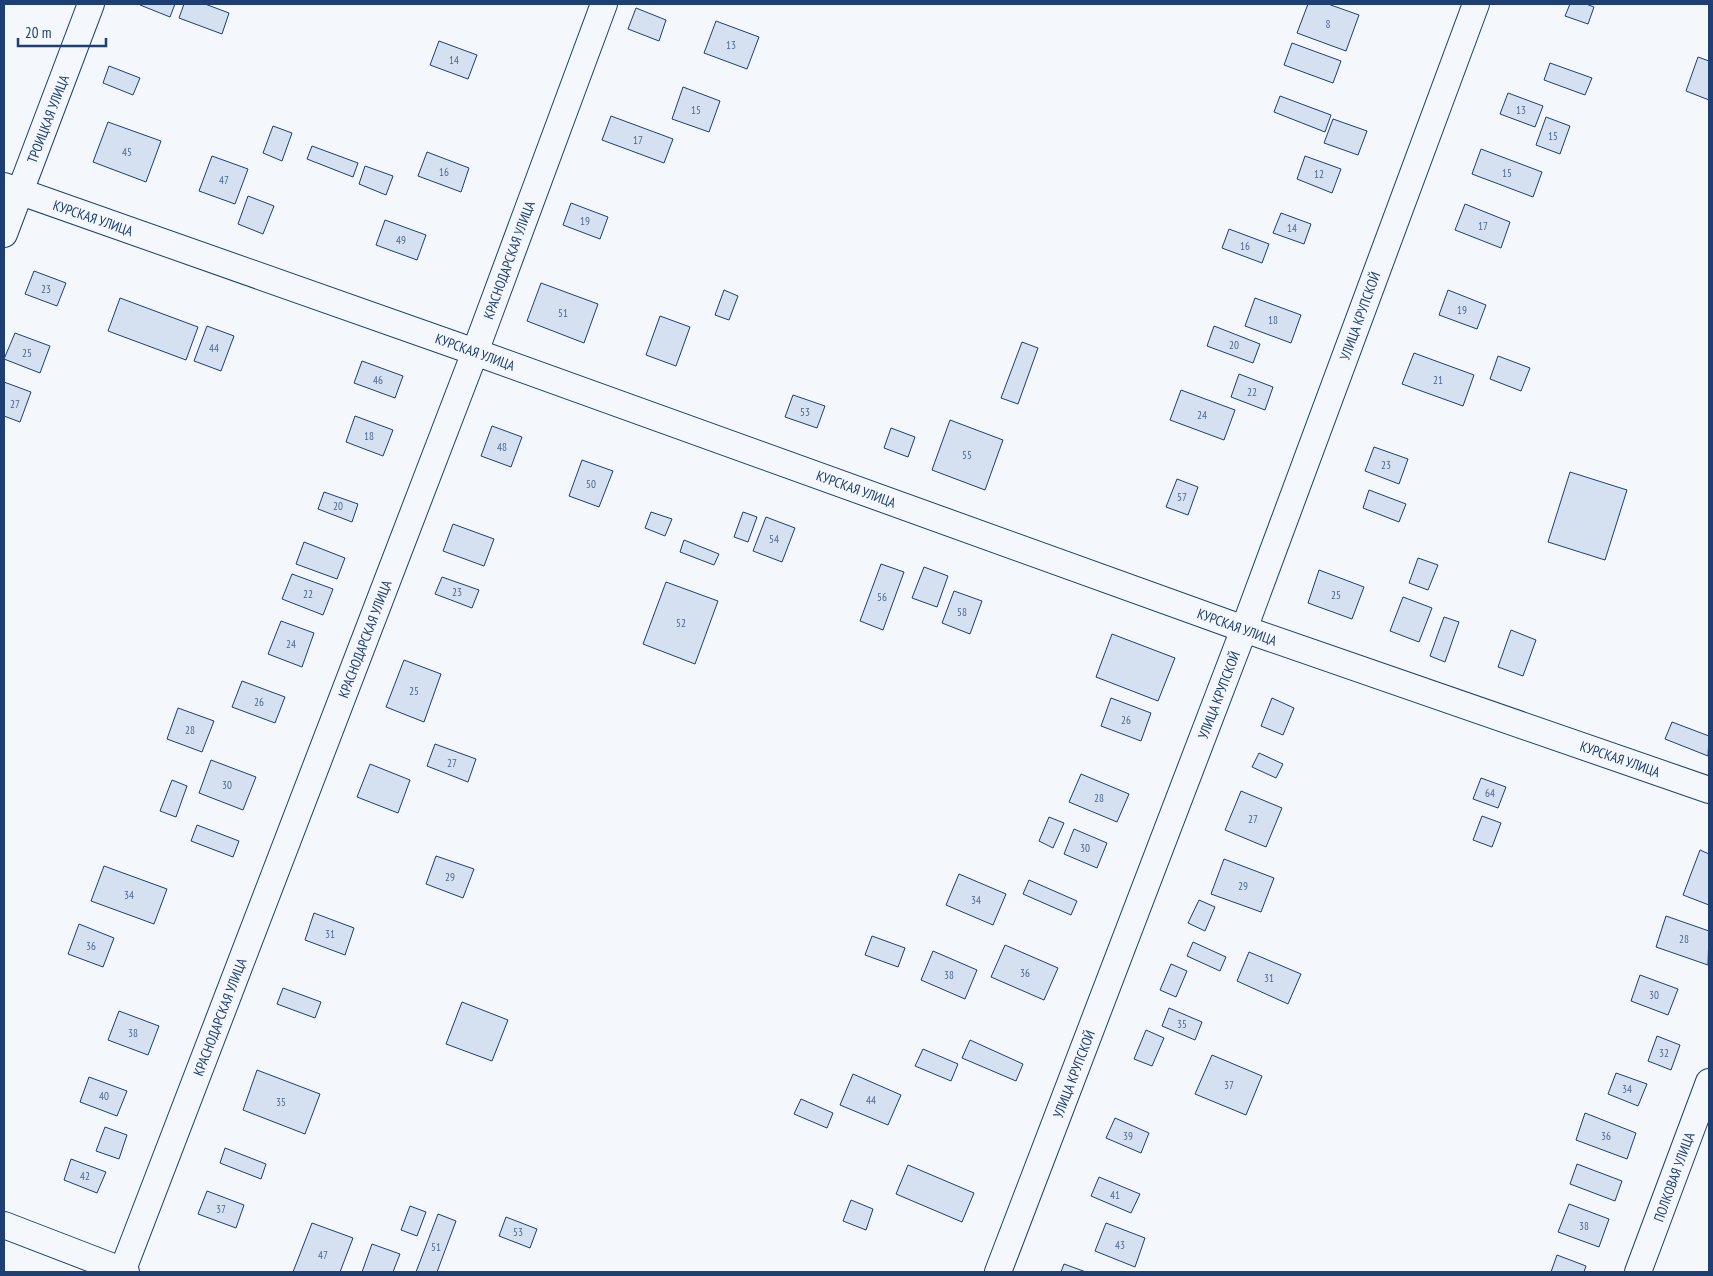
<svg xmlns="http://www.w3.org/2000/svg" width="1713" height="1276" font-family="'PT Sans Narrow',sans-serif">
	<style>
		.building { fill: #d5e0f0; stroke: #1d3f73 }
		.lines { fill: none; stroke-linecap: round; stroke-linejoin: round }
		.minor-casing { stroke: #1d3f73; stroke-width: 28 }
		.minor { stroke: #f4f7fb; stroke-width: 26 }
		.labels { text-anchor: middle; stroke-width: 4; stroke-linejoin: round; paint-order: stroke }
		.number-label { font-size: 11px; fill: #4b6792 }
		.street-label { font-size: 14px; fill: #1d3f73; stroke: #f4f7fb }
	</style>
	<rect width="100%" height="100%" fill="#f4f7fb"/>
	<path class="building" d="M 141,4 L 175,4 L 170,17 L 140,5 Z
		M 184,4 L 205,4 L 229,13 L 222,34 L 179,18 Z
		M 1308,4 L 1328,4 L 1359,15 L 1346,51 L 1297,33 Z
		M 1570,4 L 1586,4 L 1594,7 L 1588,24 L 1565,16 Z
		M 636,8 L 666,20 L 659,41 L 628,29 Z
		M 716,21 L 759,37 L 747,69 L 704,53 Z
		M 439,41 L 477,55 L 468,79 L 430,65 Z
		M 1292,43 L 1341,61 L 1333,83 L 1284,65 Z
		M 1698,57 L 1709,61 L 1709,100 L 1686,91 Z
		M 1550,63 L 1592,78 L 1585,95 L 1544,80 Z
		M 109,66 L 140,78 L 133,95 L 103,83 Z
		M 683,87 L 720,101 L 709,132 L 672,119 Z
		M 1508,93 L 1543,106 L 1535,127 L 1500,114 Z
		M 1280,96 L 1331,115 L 1325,132 L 1274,112 Z
		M 611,116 L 673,139 L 664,163 L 602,140 Z
		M 1546,117 L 1570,126 L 1560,154 L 1536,145 Z
		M 1333,119 L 1367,131 L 1358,155 L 1324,143 Z
		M 108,122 L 161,141 L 146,182 L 93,162 Z
		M 273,126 L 292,133 L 282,161 L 263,153 Z
		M 312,146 L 358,163 L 353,177 L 307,159 Z
		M 1481,149 L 1542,172 L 1533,197 L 1472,174 Z
		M 427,152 L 469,168 L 461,192 L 418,176 Z
		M 212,156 L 248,169 L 235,204 L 199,191 Z
		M 1305,156 L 1341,169 L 1332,193 L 1297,179 Z
		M 365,166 L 393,176 L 386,195 L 359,184 Z
		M 248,196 L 274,206 L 263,234 L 238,224 Z
		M 571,203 L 608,217 L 600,239 L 563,225 Z
		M 1465,204 L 1510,222 L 1501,248 L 1455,230 Z
		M 1281,213 L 1311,224 L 1304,244 L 1273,233 Z
		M 385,220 L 426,235 L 417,260 L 376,245 Z
		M 1229,229 L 1269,244 L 1262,263 L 1222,248 Z
		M 34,271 L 66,283 L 57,306 L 25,294 Z
		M 541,283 L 598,304 L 584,343 L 527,321 Z
		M 724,290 L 738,296 L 729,320 L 715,315 Z
		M 1448,290 L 1486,305 L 1477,329 L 1439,315 Z
		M 120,298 L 198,327 L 186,360 L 108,331 Z
		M 1255,298 L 1301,315 L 1291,343 L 1245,326 Z
		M 660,316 L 690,327 L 676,366 L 646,355 Z
		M 207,326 L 234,336 L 221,371 L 194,361 Z
		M 1214,326 L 1260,344 L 1253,363 L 1207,346 Z
		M 15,333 L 50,346 L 40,373 L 4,359 Z
		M 1022,342 L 1038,348 L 1018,404 L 1001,398 Z
		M 1414,353 L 1474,375 L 1463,406 L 1402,384 Z
		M 1498,356 L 1530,368 L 1521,391 L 1490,379 Z
		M 362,361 L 403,376 L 395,398 L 354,383 Z
		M 1239,374 L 1273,387 L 1265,410 L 1231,397 Z
		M 4,382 L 31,392 L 20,422 L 4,416 Z
		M 1181,390 L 1235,410 L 1224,440 L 1170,420 Z
		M 793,395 L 825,406 L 817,428 L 785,417 Z
		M 355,416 L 393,430 L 383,456 L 346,442 Z
		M 950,420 L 1003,440 L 985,490 L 932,470 Z
		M 492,426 L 522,437 L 511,467 L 481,456 Z
		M 891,428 L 915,437 L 908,457 L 884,448 Z
		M 1374,447 L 1408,459 L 1399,484 L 1365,471 Z
		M 582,460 L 613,471 L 599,507 L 569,496 Z
		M 1570,472 L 1627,490 L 1605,560 L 1548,542 Z
		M 1177,479 L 1198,487 L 1188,515 L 1166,507 Z
		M 1369,490 L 1406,504 L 1399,522 L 1363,508 Z
		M 324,492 L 358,504 L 352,522 L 318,509 Z
		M 651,512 L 672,519 L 665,536 L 645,528 Z
		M 743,512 L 757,517 L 748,542 L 734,537 Z
		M 766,517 L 795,528 L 782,562 L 753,551 Z
		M 453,524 L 494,539 L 484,566 L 443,551 Z
		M 684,540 L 719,554 L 714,565 L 680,552 Z
		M 304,542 L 345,558 L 337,579 L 296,564 Z
		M 1418,558 L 1438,565 L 1428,590 L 1409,583 Z
		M 881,564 L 904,572 L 883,630 L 860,621 Z
		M 924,567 L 948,576 L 937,607 L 912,598 Z
		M 1319,570 L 1364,587 L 1352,619 L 1308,603 Z
		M 292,574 L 333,589 L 323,615 L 282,599 Z
		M 442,577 L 479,590 L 472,608 L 435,594 Z
		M 666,582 L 718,601 L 695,664 L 643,644 Z
		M 954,591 L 982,601 L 970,634 L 942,623 Z
		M 1403,597 L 1432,608 L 1419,642 L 1390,631 Z
		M 1444,617 L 1459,622 L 1445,662 L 1430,656 Z
		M 281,621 L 314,633 L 302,667 L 268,654 Z
		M 1511,630 L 1536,640 L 1523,676 L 1498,667 Z
		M 1112,634 L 1175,658 L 1158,701 L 1096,677 Z
		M 404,660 L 441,674 L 424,722 L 386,707 Z
		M 242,681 L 285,697 L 275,723 L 232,707 Z
		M 1111,698 L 1151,713 L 1141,741 L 1101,726 Z
		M 1272,698 L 1294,708 L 1283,735 L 1261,726 Z
		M 178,708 L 214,721 L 202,752 L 167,739 Z
		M 1672,722 L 1709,736 L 1708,756 L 1665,739 Z
		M 435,744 L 476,759 L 468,782 L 427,766 Z
		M 1259,753 L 1283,764 L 1276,778 L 1252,767 Z
		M 211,760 L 256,777 L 243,810 L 199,793 Z
		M 370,764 L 410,780 L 398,813 L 357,797 Z
		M 1081,774 L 1129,794 L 1117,822 L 1069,802 Z
		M 1481,778 L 1506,787 L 1498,808 L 1473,799 Z
		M 172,780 L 187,786 L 176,817 L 160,811 Z
		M 1241,791 L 1282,808 L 1266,847 L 1225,830 Z
		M 1482,816 L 1501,823 L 1492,847 L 1473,840 Z
		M 1049,817 L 1064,823 L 1053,848 L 1039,841 Z
		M 197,825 L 239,841 L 233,857 L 191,841 Z
		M 1074,829 L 1107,843 L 1097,868 L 1064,854 Z
		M 1700,850 L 1709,854 L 1709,905 L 1683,895 Z
		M 436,856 L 474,869 L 463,898 L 426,884 Z
		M 1224,859 L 1274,878 L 1261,912 L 1211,894 Z
		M 104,866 L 167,889 L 154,924 L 91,901 Z
		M 959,874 L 1006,894 L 993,925 L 946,905 Z
		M 1029,880 L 1077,901 L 1071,915 L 1023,894 Z
		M 1199,900 L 1215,907 L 1205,931 L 1188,923 Z
		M 314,913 L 354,928 L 345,955 L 305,940 Z
		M 1666,916 L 1709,931 L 1708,965 L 1656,947 Z
		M 79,924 L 114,938 L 103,967 L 68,954 Z
		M 872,936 L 905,948 L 898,967 L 865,955 Z
		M 1193,942 L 1226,957 L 1220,971 L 1187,956 Z
		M 1005,945 L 1058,968 L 1044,1000 L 991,977 Z
		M 933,951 L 977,970 L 965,999 L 921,980 Z
		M 1249,952 L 1301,974 L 1288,1004 L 1237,981 Z
		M 1171,964 L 1187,971 L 1176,997 L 1160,990 Z
		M 1640,975 L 1678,989 L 1668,1015 L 1631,1001 Z
		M 283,988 L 321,1002 L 315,1018 L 277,1004 Z
		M 462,1002 L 508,1020 L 492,1061 L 446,1044 Z
		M 1169,1008 L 1202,1022 L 1195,1040 L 1162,1026 Z
		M 119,1011 L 159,1026 L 148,1055 L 108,1040 Z
		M 1146,1030 L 1164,1038 L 1152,1066 L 1134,1059 Z
		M 1657,1036 L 1680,1045 L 1671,1070 L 1648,1061 Z
		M 970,1040 L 1023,1064 L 1016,1081 L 962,1058 Z
		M 923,1049 L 958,1064 L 951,1081 L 915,1066 Z
		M 1212,1055 L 1262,1076 L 1246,1115 L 1195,1094 Z
		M 257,1070 L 320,1094 L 305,1134 L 243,1110 Z
		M 1616,1073 L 1647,1084 L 1638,1106 L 1608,1094 Z
		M 853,1074 L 901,1095 L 888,1125 L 840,1105 Z
		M 89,1077 L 127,1091 L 117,1116 L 80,1102 Z
		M 801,1099 L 833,1113 L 827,1128 L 794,1114 Z
		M 1585,1113 L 1636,1133 L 1627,1159 L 1576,1140 Z
		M 1115,1118 L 1149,1133 L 1141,1153 L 1106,1138 Z
		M 105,1127 L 127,1135 L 119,1159 L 96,1151 Z
		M 225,1148 L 266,1164 L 261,1179 L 220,1163 Z
		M 71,1159 L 106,1172 L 97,1193 L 64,1180 Z
		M 1577,1164 L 1622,1181 L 1615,1201 L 1570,1184 Z
		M 908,1165 L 974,1193 L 962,1222 L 896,1194 Z
		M 1099,1177 L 1140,1194 L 1131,1213 L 1091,1196 Z
		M 207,1191 L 244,1205 L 236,1228 L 198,1214 Z
		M 851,1200 L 873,1209 L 866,1230 L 843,1221 Z
		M 1569,1204 L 1609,1219 L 1599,1247 L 1558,1232 Z
		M 410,1206 L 426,1212 L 417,1236 L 401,1230 Z
		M 438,1214 L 456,1221 L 437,1272 L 416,1272 Z
		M 506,1217 L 537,1229 L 530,1248 L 499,1236 Z
		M 312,1223 L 353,1238 L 340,1272 L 293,1272 Z
		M 1106,1223 L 1145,1238 L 1135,1267 L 1095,1251 Z
		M 372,1244 L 400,1254 L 393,1272 L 362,1272 Z
		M 1557,1255 L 1586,1266 L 1584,1272 L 1551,1272 Z
		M 1064,1264 L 1086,1272 L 1061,1272 Z"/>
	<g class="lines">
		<g class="minor-casing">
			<path id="minor" d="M 4,186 L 475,352 L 1244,629 L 1709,790
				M 4,234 L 91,4
				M 4,1225 L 126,1272
				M 122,1272 L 475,352 L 604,4
				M 998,1272 L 1244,629 L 1476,4
				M 1638,1272 L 1709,1082"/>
		</g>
		<use href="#minor" class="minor"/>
	</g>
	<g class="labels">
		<g class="number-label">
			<text x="1328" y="28">8</text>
			<text x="731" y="49">13</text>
			<text x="454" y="64">14</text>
			<text x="696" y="114">15</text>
			<text x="1521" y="114">13</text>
			<text x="1553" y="140">15</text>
			<text x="638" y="144">17</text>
			<text x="127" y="156">45</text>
			<text x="444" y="176">16</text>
			<text x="1507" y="177">15</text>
			<text x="1319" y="178">12</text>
			<text x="224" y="184">47</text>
			<text x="585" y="225">19</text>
			<text x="1483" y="230">17</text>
			<text x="1292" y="232">14</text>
			<text x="401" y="244">49</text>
			<text x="1245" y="250">16</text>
			<text x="46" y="293">23</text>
			<text x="1462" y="314">19</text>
			<text x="563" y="317">51</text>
			<text x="1273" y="324">18</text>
			<text x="1234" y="349">20</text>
			<text x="214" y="352">44</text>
			<text x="27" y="357">25</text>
			<text x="378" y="384">46</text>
			<text x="1438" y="384">21</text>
			<text x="1252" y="396">22</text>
			<text x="15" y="408">27</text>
			<text x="805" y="416">53</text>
			<text x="1202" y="419">24</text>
			<text x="369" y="440">18</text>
			<text x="502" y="451">48</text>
			<text x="967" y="459">55</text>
			<text x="1386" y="469">23</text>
			<text x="591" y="488">50</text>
			<text x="1182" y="501">57</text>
			<text x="338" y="510">20</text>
			<text x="774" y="543">54</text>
			<text x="457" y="596">23</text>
			<text x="308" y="598">22</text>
			<text x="1336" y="599">25</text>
			<text x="882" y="601">56</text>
			<text x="962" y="616">58</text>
			<text x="681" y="627">52</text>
			<text x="291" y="648">24</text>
			<text x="414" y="695">25</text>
			<text x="259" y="706">26</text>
			<text x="1126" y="724">26</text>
			<text x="190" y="734">28</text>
			<text x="452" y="767">27</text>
			<text x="227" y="789">30</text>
			<text x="1490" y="797">64</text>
			<text x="1099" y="802">28</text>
			<text x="1253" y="823">27</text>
			<text x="1085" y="852">30</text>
			<text x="450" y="881">29</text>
			<text x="1243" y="890">29</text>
			<text x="129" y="899">34</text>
			<text x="976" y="904">34</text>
			<text x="330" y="938">31</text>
			<text x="1684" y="943">28</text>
			<text x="91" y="950">36</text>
			<text x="1025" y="977">36</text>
			<text x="949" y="979">38</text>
			<text x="1269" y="982">31</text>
			<text x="1654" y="999">30</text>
			<text x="1182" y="1028">35</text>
			<text x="133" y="1037">38</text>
			<text x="1664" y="1057">32</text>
			<text x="1229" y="1089">37</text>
			<text x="1627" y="1093">34</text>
			<text x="104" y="1100">40</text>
			<text x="871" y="1104">44</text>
			<text x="281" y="1106">35</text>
			<text x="1128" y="1140">39</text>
			<text x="1606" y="1140">36</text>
			<text x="85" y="1180">42</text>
			<text x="1115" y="1199">41</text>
			<text x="221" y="1213">37</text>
			<text x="1584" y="1230">38</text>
			<text x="518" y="1236">53</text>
			<text x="1120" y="1249">43</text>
			<text x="436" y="1251">51</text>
			<text x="323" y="1259">47</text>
		</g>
		<g class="street-label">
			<text transform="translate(48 119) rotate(-69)" y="5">ТРОИЦКАЯ УЛИЦА</text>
			<text transform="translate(93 218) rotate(19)" y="5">КУРСКАЯ УЛИЦА</text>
			<text transform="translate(509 260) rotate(-70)" y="5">КРАСНОДАРСКАЯ УЛИЦА</text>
			<text transform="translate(1360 316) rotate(-70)" y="5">УЛИЦА КРУПСКОЙ</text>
			<text transform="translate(475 352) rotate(20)" y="5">КУРСКАЯ УЛИЦА</text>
			<text transform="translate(856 489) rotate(20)" y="5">КУРСКАЯ УЛИЦА</text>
			<text transform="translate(1237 627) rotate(20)" y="5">КУРСКАЯ УЛИЦА</text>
			<text transform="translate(365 639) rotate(-69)" y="5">КРАСНОДАРСКАЯ УЛИЦА</text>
			<text transform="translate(1219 695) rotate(-69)" y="5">УЛИЦА КРУПСКОЙ</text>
			<text transform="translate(1620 759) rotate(19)" y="5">КУРСКАЯ УЛИЦА</text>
			<text transform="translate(220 1017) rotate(-69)" y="5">КРАСНОДАРСКАЯ УЛИЦА</text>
			<text transform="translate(1074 1074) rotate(-69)" y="5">УЛИЦА КРУПСКОЙ</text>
			<text transform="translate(1674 1177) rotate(-70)" y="5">ПОЛКОВАЯ УЛИЦА</text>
		</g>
	</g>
	<rect width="1713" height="1276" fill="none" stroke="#1d3f73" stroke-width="10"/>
	<path d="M18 38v8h88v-8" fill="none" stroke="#1d3f73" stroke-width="2.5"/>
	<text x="25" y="38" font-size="15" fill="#1d3f73" stroke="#f4f7fb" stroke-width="4" paint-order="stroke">20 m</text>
</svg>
